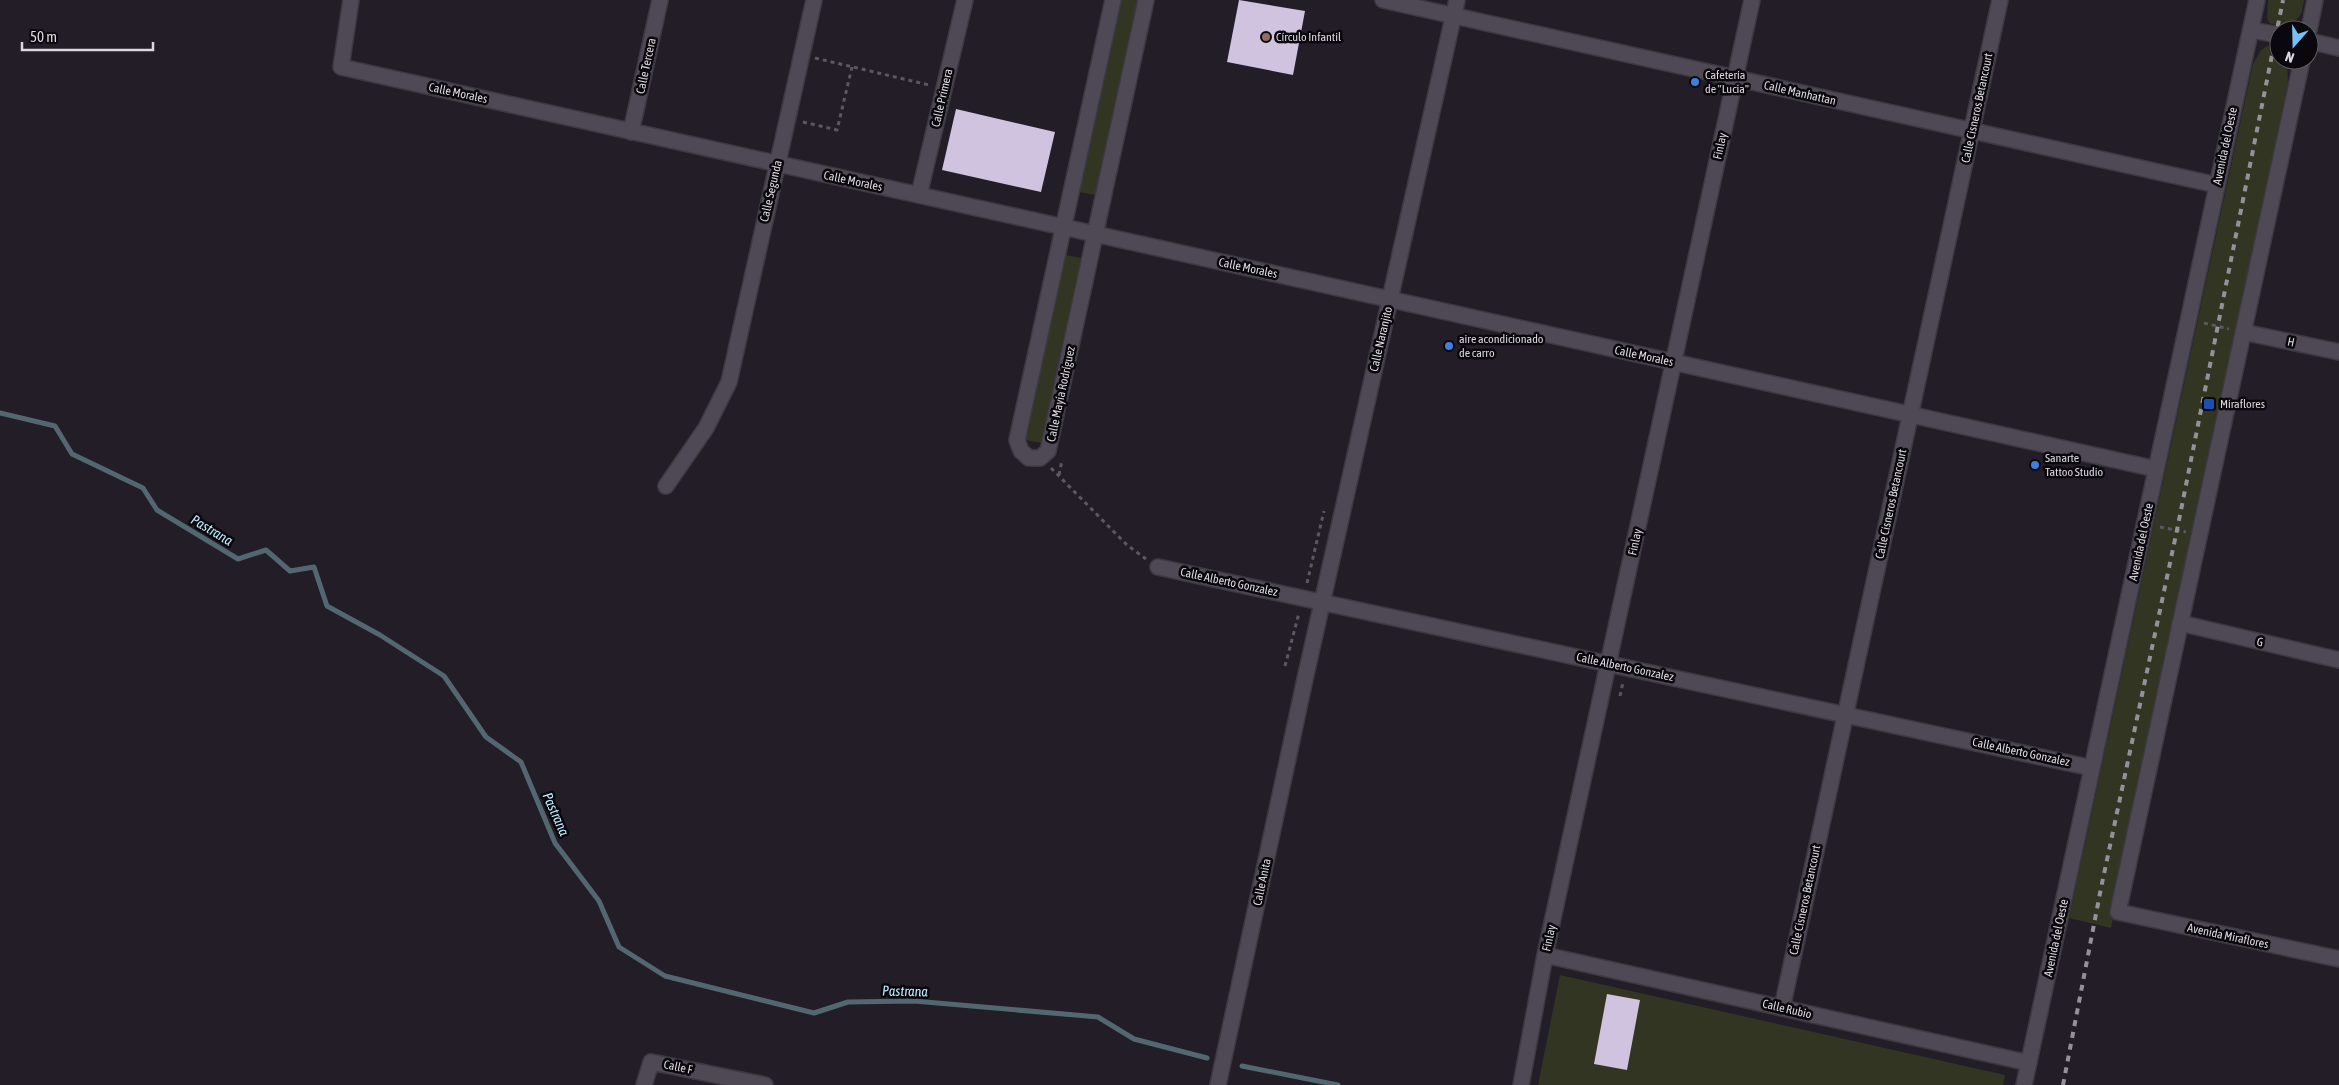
<svg xmlns="http://www.w3.org/2000/svg" width="2339" height="1085" font-family="'Asap Condensed',sans-serif">
	<style>
		.green { fill: #313522 }
		.lines { fill: none; stroke-linecap: round; stroke-linejoin: round }
		.stream { stroke: #52676f; stroke-width: 5 }
		.building { fill: #d0c3df }
		.minor-casing { stroke: #3d3942; stroke-width: 18 }
		.path { stroke: #5c5760; stroke-width: 3; stroke-dasharray: 4 4; stroke-linecap: butt }
		.minor { stroke: #4e4955; stroke-width: 15 }
		.rail { stroke: #95919a; stroke-width: 4; stroke-dasharray: 6 6; stroke-linecap: butt }
		.education-dot { fill: #8d6e63; stroke: #0a080d; stroke-width: 2 }
		.shop-dot { fill: #3f7fe0; stroke: #0a080d; stroke-width: 2 }
		.transit-dot { fill: #1a4fb4; stroke: #0a080d; stroke-width: 2 }
		.labels { text-anchor: middle; stroke-width: 5; stroke-linejoin: round; paint-order: stroke }
		.poi-label { font-size: 12px; fill: #dbd8df; stroke: #0a080d; text-anchor: start }
		.street-label { font-size: 12px; fill: #dbd8df; stroke: #0a080d }
		.water-label { font-size: 14px; font-style: italic; fill: #baedfc; stroke: #0a080d }
	</style>
	<rect width="100%" height="100%" fill="#221d27"/>
	<path class="green" d="M 1121,0 L 1138,0 L 1095,195 L 1079,192 Z
		M 2268,0 L 2304,0 L 2302,12 L 2294,24 L 2281,27 L 2269,23 L 2267,17 Z
		M 2267,46 L 2279,49 L 2279,60 L 2287,60 L 2288,83 L 2111,928 L 2069,918 L 2253,64 L 2261,50 Z
		M 1066,255 L 1081,258 L 1041,443 L 1025,440 Z
		M 1560,975 L 2005,1075 L 2003,1085 L 1538,1085 Z"/>
	<g class="lines">
		<path class="stream" d="M 0,413 L 55,426 L 72,454 L 143,488 L 157,510 L 238,559 L 266,550 L 290,571 L 314,567 L 327,606 L 380,635 L 444,676 L 486,737 L 521,762 L 555,843 L 599,901 L 619,947 L 665,976 L 814,1013 L 848,1002 L 914,1001 L 1098,1017 L 1134,1039 L 1207,1058
			M 1242,1066 L 1338,1085"/>
	</g>
	<path class="building" d="M 1239,0 L 1305,11 L 1293,75 L 1227,62 Z
		M 956,109 L 1055,132 L 1041,192 L 942,170 Z
		M 1607,994 L 1640,1000 L 1627,1070 L 1594,1064 Z"/>
	<g class="lines">
		<g class="minor-casing">
			<path id="minor" d="M 351,0 L 341,67 L 2156,469
				M 1113,0 L 1017,440 L 1021,451 L 1029,458 L 1040,458 L 1048,451 L 1146,0
				M 1383,0 L 2217,185
				M 2251,30 L 2279,35
				M 2309,30 L 2315,0
				M 2309,41 L 2339,48
				M 2302,60 L 2118,912 L 2339,959
				M 631,132 L 660,0
				M 919,195 L 965,0
				M 2243,332 L 2339,352
				M 666,486 L 706,428 L 729,382 L 814,0
				M 1158,567 L 2092,768
				M 2180,623 L 2339,660
				M 1545,955 L 2029,1063
				M 1782,1008 L 2000,0
				M 644,1085 L 651,1062 L 765,1085
				M 1218,1085 L 1305,679 L 1457,0
				M 1521,1085 L 1545,955 L 1752,0
				M 2024,1085 L 2257,0"/>
		</g>
		<path class="path" d="M 815,58 L 929,85
			M 803,122 L 837,130 L 852,67
			M 2204,323 L 2229,329
			M 1051,468 L 1127,545 L 1146,559
			M 1059,475 L 1062,460
			M 2160,527 L 2186,532
			M 1307,583 L 1324,511
			M 1285,666 L 1299,613
			M 1620,696 L 1623,682"/>
		<use href="#minor" class="minor"/>
		<path class="rail" d="M 2063,1085 L 2101,888 L 2177,530 L 2283,0"/>
	</g>
	<circle class="education-dot" cx="1266" cy="37" r="5"/>
	<g class="shop-dot">
		<circle cx="1695" cy="82" r="5"/>
		<circle cx="1449" cy="346" r="5"/>
		<circle cx="2035" cy="465" r="5"/>
	</g>
	<rect class="transit-dot" x="2203" y="398" width="12" height="12" rx="2.5"/>
	<g class="labels">
		<g class="poi-label">
			<text x="1276" y="41">Círculo Infantil</text>
			<text x="1705" y="79">Cafetería<tspan x="1705" dy="14">de "Lucia"</tspan></text>
			<text x="1459" y="343">aire acondicionado<tspan x="1459" dy="14">de carro</tspan></text>
			<text x="2220" y="408">Miraflores</text>
			<text x="2045" y="462">Sanarte<tspan x="2045" dy="14">Tattoo Studio</tspan></text>
		</g>
		<g class="street-label">
			<text transform="translate(646 66) rotate(-78)" y="4">Calle Tercera</text>
			<text transform="translate(458 93) rotate(12)" y="4">Calle Morales</text>
			<text transform="translate(1800 93) rotate(13)" y="4">Calle Manhattan</text>
			<text transform="translate(942 98) rotate(-77)" y="4">Calle Primera</text>
			<text transform="translate(1977 108) rotate(-78)" y="4">Calle Cisneros Betancourt</text>
			<text transform="translate(1720 146) rotate(-78)" y="4">Finlay</text>
			<text transform="translate(2225 146) rotate(-78)" y="4">Avenida del Oeste</text>
			<text transform="translate(853 181) rotate(12)" y="4">Calle Morales</text>
			<text transform="translate(771 191) rotate(-77)" y="4">Calle Segunda</text>
			<text transform="translate(1248 268) rotate(12)" y="4">Calle Morales</text>
			<text transform="translate(1381 339) rotate(-77)" y="4">Calle Naranjito</text>
			<text transform="translate(2291 342) rotate(12)" y="4">H</text>
			<text transform="translate(1644 356) rotate(12)" y="4">Calle Morales</text>
			<text transform="translate(1061 394) rotate(-78)" y="4">Calle Mayía Rodríguez</text>
			<text transform="translate(1891 504) rotate(-78)" y="4">Calle Cisneros Betancourt</text>
			<text transform="translate(1635 542) rotate(-78)" y="4">Finlay</text>
			<text transform="translate(2141 542) rotate(-78)" y="4">Avenida del Oeste</text>
			<text transform="translate(1229 582) rotate(12)" y="4">Calle Alberto Gonzalez</text>
			<text transform="translate(2260 642) rotate(13)" y="4">G</text>
			<text transform="translate(1625 667) rotate(12)" y="4">Calle Alberto Gonzalez</text>
			<text transform="translate(2021 752) rotate(12)" y="4">Calle Alberto Gonzalez</text>
			<text transform="translate(1262 882) rotate(-78)" y="4">Calle Anita</text>
			<text transform="translate(1805 900) rotate(-78)" y="4">Calle Cisneros Betancourt</text>
			<text transform="translate(2228 936) rotate(12)" y="4">Avenida Miraflores</text>
			<text transform="translate(1549 938) rotate(-78)" y="4">Finlay</text>
			<text transform="translate(2056 938) rotate(-78)" y="4">Avenida del Oeste</text>
			<text transform="translate(1787 1009) rotate(13)" y="4">Calle Rubio</text>
			<text transform="translate(678 1067) rotate(12)" y="4">Calle F</text>
		</g>
		<g class="water-label">
			<text transform="translate(212 530) rotate(31)" y="5">Pastrana</text>
			<text transform="translate(556 814) rotate(66)" y="5">Pastrana</text>
			<text transform="translate(905 991) rotate(1)" y="5">Pastrana</text>
		</g>
	</g>
	<g transform="translate(2294 45) rotate(200)"><circle r="24" fill="#0a080d" stroke="#5e5b61"/>
	<path d="M0-4L9 19L0 12L-9 19Z" fill="#77bff7"/>
	<text y="-8" font-size="14" font-weight="bold" text-anchor="middle" fill="#dbd8df">N</text>
	</g>
	<path d="M22 42v8h131v-8" fill="none" stroke="#dbd8df" stroke-width="2.5"/>
	<text x="30" y="42" font-size="15" fill="#dbd8df" stroke="#0a080d" stroke-width="4" paint-order="stroke">50 m</text>
</svg>
